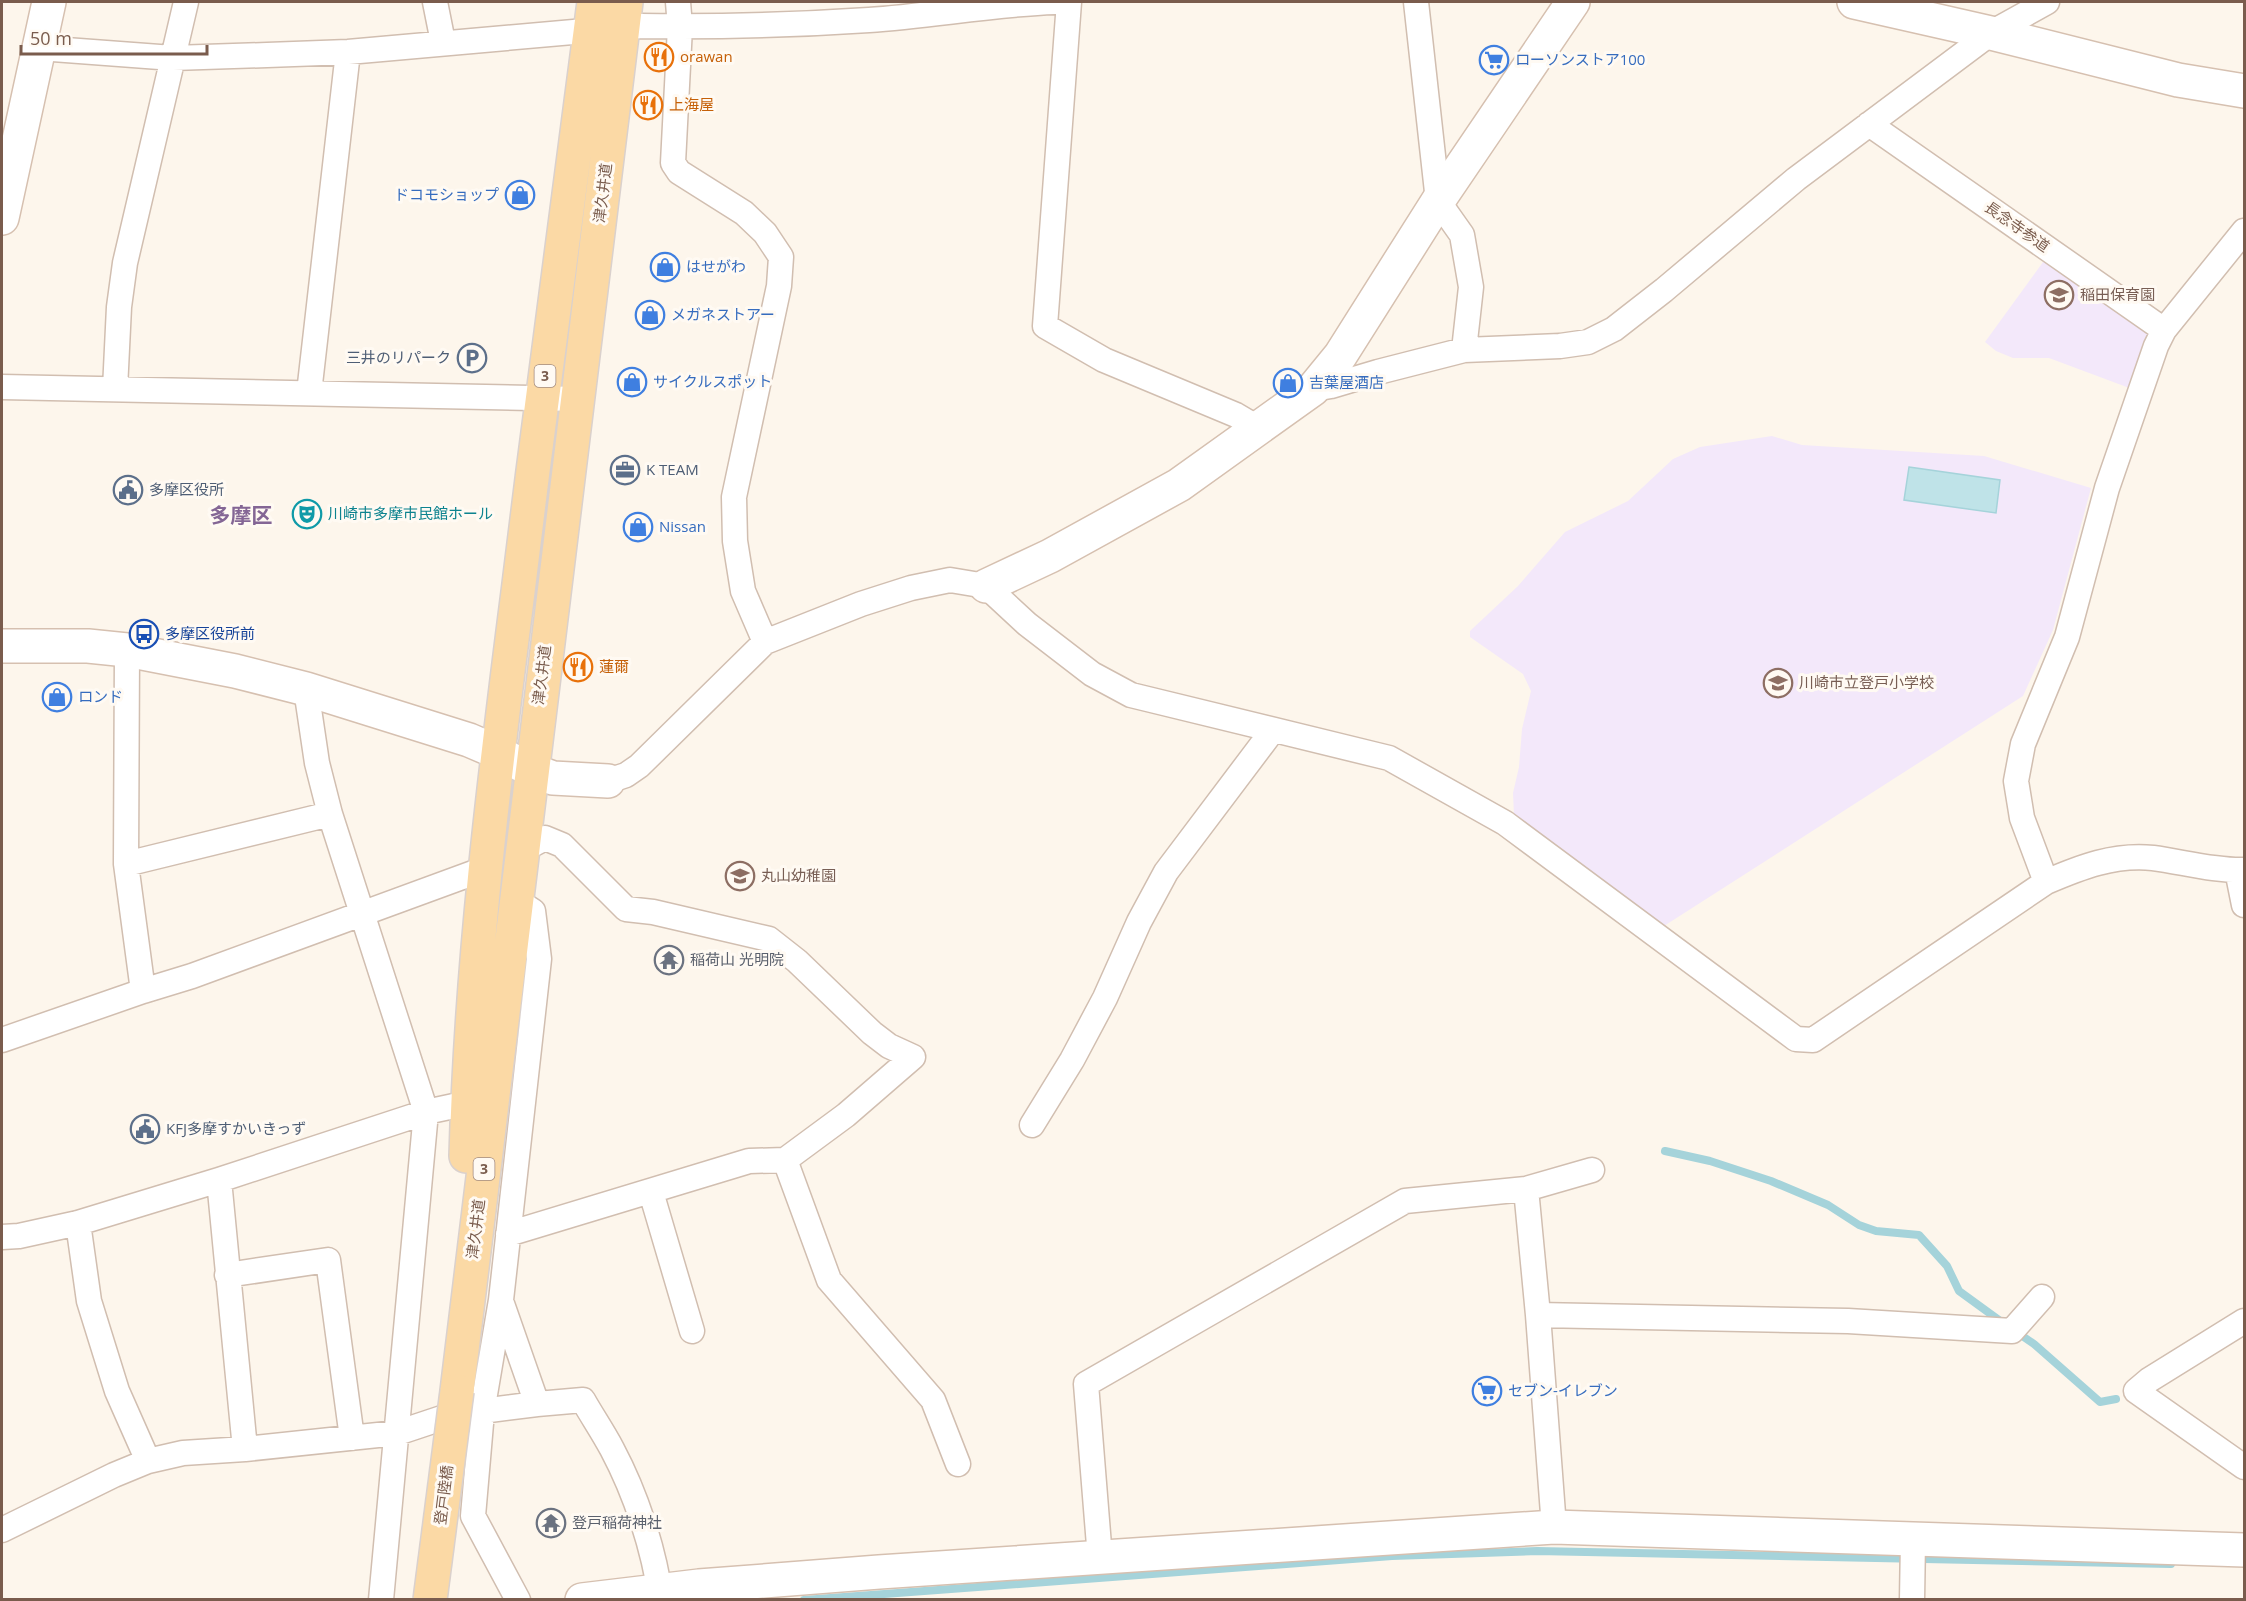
<svg xmlns="http://www.w3.org/2000/svg" width="2246" height="1601" font-family="'Open Sans','Noto Sans JP',sans-serif">
	<style>
		.education { fill: #f3e8fa }
		.water { fill: #bfe3e8; stroke: #a5d3da; stroke-width: 1.5 }
		.lines { fill: none; stroke-linecap: round; stroke-linejoin: round }
		.stream { stroke: #a5d3da; stroke-width: 8 }
		.street-casing { stroke: #d1beb0; stroke-width: 27 }
		.secondary-casing { stroke: #d6c0b0; stroke-width: 36 }
		.primary-casing { stroke: #dad1cd; stroke-width: 36 }
		.street { stroke: #fff; stroke-width: 24 }
		.secondary { stroke: #fff; stroke-width: 33 }
		.primary { stroke: #fbd9a5; stroke-width: 33 }
		.primary-bridge-casing { stroke: #dad1cd; stroke-width: 36; stroke-linecap: butt }
		.primary-bridge { stroke: #fbd9a5; stroke-width: 33 }
		.labels { text-anchor: middle; stroke-width: 6; stroke-linejoin: round; paint-order: stroke }
		.shield { fill: #fffaf3; stroke: #a28b7f; stroke-width: 1.5 }
		.shield-label { font-size: 14px; font-weight: bold; fill: #7a5c4d }
		.food-label { font-size: 15px; fill: #c56008; stroke: #fffaf3; text-anchor: start }
		.shop-label { font-size: 15px; fill: #366cbe; stroke: #fffaf3; text-anchor: start }
		.street-label { font-size: 15px; fill: #7a5c4d; stroke: #fffaf3 }
		.education-label { font-size: 15px; fill: #785e54; stroke: #fffaf3; text-anchor: start }
		.service-label { font-size: 15px; fill: #4e5e75; stroke: #fffaf3; text-anchor: start }
		.culture-label { font-size: 15px; fill: #0d838f; stroke: #fffaf3; text-anchor: start }
		.transit-label { font-size: 15px; fill: #164399; stroke: #fffaf3; text-anchor: start }
		.worship-label { font-size: 15px; fill: #5b616d; stroke: #fffaf3; text-anchor: start }
		.district-label { font-size: 21px; font-weight: bold; fill: #846695; stroke: #fffaf3 }
	</style>
	<rect width="100%" height="100%" fill="#fdf6ec"/>
	<path class="education" d="M 2046,258 L 2151,331 L 2132,389 L 2049,358 L 2013,358 L 1996,351 L 1985,342 Z
		M 1772,436 L 1802,445 L 1984,456 L 2091,488 L 2053,630 L 2023,696 L 1664,926 L 1514,815 L 1513,793 L 1519,767 L 1522,729 L 1531,691 L 1523,674 L 1470,637 L 1470,631 L 1518,586 L 1565,532 L 1628,501 L 1673,459 L 1700,447 Z"/>
	<path class="water" d="M 1909,467 L 2000,480 L 1996,513 L 1904,500 Z"/>
	<g class="lines">
		<path class="stream" d="M 1665,1151 L 1710,1161 L 1771,1181 L 1828,1205 L 1859,1225 L 1876,1231 L 1919,1235 L 1947,1266 L 1959,1291 L 2003,1323
			M 2015,1331 L 2034,1344 L 2100,1402 L 2116,1399
			M 804,1600 L 1392,1556 L 1537,1551 L 2171,1564"/>
		<g class="street-casing">
			<path id="street" d="M 435,2 L 443,42
				M 678,2 L 680,27 L 673,163 L 679,172 L 744,213 L 765,233 L 781,257 L 779,286 L 734,497 L 735,541 L 743,591 L 765,642
				M 1069,2 L 1045,326 L 1104,360 L 1236,415 L 1258,428
				M 1416,2 L 1438,201 L 1462,235 L 1471,287 L 1464,350
				M 39,48 L 173,58 L 267,55 L 348,52 L 641,26 C 717,27 794,25 869,20 C 931,16 993,4 1055,2
				M 1869,124 L 2164,330
				M 2,387 L 577,399
				M 115,389 L 119,307 L 125,263 L 186,2
				M 1313,389 L 1331,386 L 1378,372 L 1464,350 L 1560,346 L 1588,342 L 1614,329 L 1664,290 L 1796,179 L 1991,33 L 2047,2
				M 309,393 L 348,52
				M 127,650 L 126,864 L 143,991
				M 306,689 L 317,763 L 330,814 L 426,1112 L 381,1600
				M 608,781 L 626,775 L 639,766 L 765,642 L 861,604 L 911,588 L 950,580 L 986,586 L 1027,624 L 1092,674 L 1131,695 L 1389,758 L 1505,823 L 1796,1039 L 1813,1040 L 2046,882 C 2081,867 2114,854 2153,858 C 2183,862 2214,871 2244,870
				M 126,864 L 330,814
				M 2237,870 L 2244,905
				M 2046,882 L 2022,818 L 2016,781 L 2023,744 L 2067,637 L 2107,488 L 2156,346 L 2164,330 L 2244,231
				M 516,900 L 533,911 L 539,959 L 501,1300 L 482,1412 L 473,1516 L 518,1600
				M 2,1040 L 143,991 L 192,976 L 484,869
				M 1032,1125 L 1072,1060 L 1105,998 L 1139,922 L 1166,872 L 1273,730
				M 785,1160 L 829,1280 L 933,1400 L 958,1464
				M 219,1180 L 245,1449
				M 1526,1189 L 1538,1315 L 1554,1527
				M 651,1192 L 692,1331
				M 78,1223 L 89,1301 L 117,1391 L 148,1461
				M 508,1234 L 749,1161 L 785,1160 L 846,1115 L 913,1057 L 889,1046 L 872,1033 L 797,961 L 769,939 L 653,912 L 626,909 L 562,845 L 545,838 L 522,850
				M 2,1237 L 19,1236 L 78,1223 L 219,1180 L 426,1112 L 468,1103
				M 227,1275 L 328,1260 L 352,1438
				M 501,1301 L 537,1404
				M 1538,1315 L 1848,1321 L 2012,1331 L 2042,1297
				M 2244,1321 L 2149,1380 L 2136,1391 L 2244,1467
				M 2,1530 L 114,1475 L 148,1461 L 183,1453 L 245,1449 L 397,1433 L 451,1415 L 537,1404 L 583,1400 C 592,1416 603,1432 612,1449 C 636,1494 654,1549 661,1600
				M 1100,1558 L 1086,1384 L 1405,1201 L 1526,1189 L 1592,1170
				M 1912,1600 L 1913,1540"/>
		</g>
		<g class="secondary-casing">
			<path id="secondary" d="M 1854,2 L 1991,33 L 2178,80 L 2244,91
				M 2,218 L 49,2
				M 986,586 L 1050,556 L 1179,485 L 1313,389 L 1340,356 L 1438,201 L 1573,2
				M 2,646 L 88,646 L 127,650 L 235,671 L 306,689 L 469,740 L 497,752 L 531,770 L 553,778 L 608,781
				M 582,1600 L 699,1586 L 879,1572 L 1554,1527 L 2244,1550"/>
		</g>
		<g class="primary-casing">
			<path id="primary" d="M 466,1156 C 471,967 494,780 518,592 C 542,395 568,198 594,2
				M 457,1391 L 626,2"/>
		</g>
		<use href="#street" class="street"/>
		<use href="#secondary" class="secondary"/>
		<use href="#primary" class="primary"/>
		<g class="primary-bridge-casing">
			<path id="primary-bridge" d="M 430,1600 L 457,1391"/>
		</g>
		<use href="#primary-bridge" class="primary-bridge"/>
	</g>
	<defs>
		<g id="restaurant-ring" transform="scale(1.5)"><circle r="9.5" fill="#fffaf3" stroke="#e8710a" stroke-width="1.5"/><path d="M-5-6h1v4h1v-4h1v4h1v-4h1v5L-1.5 .5V6h-2V.5L-5-1ZM5-6V6H3V1.5H1.5Q1.5-4 5-6Z" fill="#e8710a"/></g>
		<g id="supermarket-ring" transform="scale(1.5)"><circle r="9.5" fill="#fffaf3" stroke="#3f7fe0" stroke-width="1.5"/><path d="M-6-5.5h2.5l.6 2H6L4.5 2H-2.5L-4.4-4H-6ZM-1.5 3.2a1.3 1.3 0 1 0 .1 0ZM3 3.2a1.3 1.3 0 1 0 .1 0Z" fill="#3f7fe0"/></g>
		<g id="shop-ring" transform="scale(1.5)"><circle r="9.5" fill="#fffaf3" stroke="#3f7fe0" stroke-width="1.5"/><path d="M-5-2.5h2.3a2.7 3.5 0 0 1 5.4 0H5L5.5 6h-11ZM-1.5-2.5h3a1.5 2.3 0 0 0-3 0Z" fill="#3f7fe0"/></g>
		<g id="school-ring" transform="scale(1.5)"><circle r="9.5" fill="#fffaf3" stroke="#8d6e63" stroke-width="1.5"/><path d="M0-5L7-2L0 1L-7-2ZM-4 1L0 2.5L4 1V4Q0 6-4 4Z" fill="#8d6e63"/></g>
		<g id="parking-ring" transform="scale(1.5)"><circle r="9.5" fill="#fffaf3" stroke="#5c6f8a" stroke-width="1.5"/><path d="M-3.5-5.5H1a3.5 3.5 0 0 1 0 7H-1V5.5H-3.5ZM-1-3.4V-.6H.8a1.4 1.4 0 0 0 0-2.8Z" fill="#5c6f8a"/></g>
		<g id="office-ring" transform="scale(1.5)"><circle r="9.5" fill="#fffaf3" stroke="#5c6f8a" stroke-width="1.5"/><path d="M-6-3h4V-5.5h4V-3h4V5H-6ZM-1-4.5V-3h2v-1.5ZM-6 0V1H6V0Z" fill="#5c6f8a"/></g>
		<g id="civic-ring" transform="scale(1.5)"><circle r="9.5" fill="#fffaf3" stroke="#5c6f8a" stroke-width="1.5"/><path d="M-.6-6.5H3V-4.5H.6V-3L4-1V1h2V6H-6V1h2V-1L-.6-3ZM-1.2 2.5V6h2.4V2.5Z" fill="#5c6f8a"/></g>
		<g id="theatre-ring" transform="scale(1.5)"><circle r="9.5" fill="#fffaf3" stroke="#0f9aa8" stroke-width="1.5"/><path d="M-5-5.5Q0-4 5-5.5V0Q5 5 0 6Q-5 5-5 0ZM-3.3-2.5H-1v1.5H-3.3ZM1-2.5H3.3v1.5H1ZM-2.8 1Q0 5.5 2.8 1Z" fill="#0f9aa8"/></g>
		<g id="bus-ring" transform="scale(1.5)"><circle r="9.5" fill="#fffaf3" stroke="#1a4fb4" stroke-width="1.5"/><path d="M-5-6H5V4H4V6H2V4H-2V6H-4V4H-5ZM-3.5-4V0h7V-4ZM-3.5 1.2v1.5H-2V1.2ZM2 1.2v1.5H3.5V1.2Z" fill="#1a4fb4"/></g>
		<g id="temple-ring" transform="scale(1.5)"><circle r="9.5" fill="#fffaf3" stroke="#6b7280" stroke-width="1.5"/><path d="M0-6L5-2H3V0L6.5 2.5H4V6H1.5V3h-3V6H-4V2.5H-6.5L-3 0V-2H-5Z" fill="#6b7280"/></g>
	</defs>
	<g fill-rule="evenodd">
		<use href="#restaurant-ring" x="659" y="57"/>
		<use href="#supermarket-ring" x="1494" y="60"/>
		<use href="#restaurant-ring" x="648" y="105"/>
		<use href="#shop-ring" x="520" y="195"/>
		<use href="#shop-ring" x="665" y="267"/>
		<use href="#school-ring" x="2059" y="295"/>
		<use href="#shop-ring" x="650" y="315"/>
		<use href="#parking-ring" x="472" y="358"/>
		<use href="#shop-ring" x="632" y="382"/>
		<use href="#shop-ring" x="1288" y="383"/>
		<use href="#office-ring" x="625" y="470"/>
		<use href="#civic-ring" x="128" y="490"/>
		<use href="#theatre-ring" x="307" y="514"/>
		<use href="#shop-ring" x="638" y="527"/>
		<use href="#bus-ring" x="144" y="634"/>
		<use href="#restaurant-ring" x="578" y="667"/>
		<use href="#school-ring" x="1778" y="683"/>
		<use href="#shop-ring" x="57" y="697"/>
		<use href="#school-ring" x="740" y="876"/>
		<use href="#temple-ring" x="669" y="960"/>
		<use href="#civic-ring" x="145" y="1129"/>
		<use href="#supermarket-ring" x="1487" y="1391"/>
		<use href="#temple-ring" x="551" y="1523"/>
	</g>
	<g class="labels">
		<g class="shield">
			<rect x="534.5" y="365" width="21" height="22" rx="4.5"/>
			<rect x="473.5" y="1158" width="21" height="22" rx="4.5"/>
		</g>
		<g class="shield-label">
			<text x="545" y="381">3</text>
			<text x="484" y="1174">3</text>
		</g>
		<g class="food-label">
			<text x="680" y="62">orawan</text>
			<text x="669" y="110">上海屋</text>
			<text x="599" y="672">蓮爾</text>
		</g>
		<g class="shop-label">
			<text x="1515" y="65">ローソンストア100</text>
			<text x="499" y="200" text-anchor="end">ドコモショップ</text>
			<text x="686" y="272">はせがわ</text>
			<text x="671" y="320">メガネストアー</text>
			<text x="653" y="387">サイクルスポット</text>
			<text x="1309" y="388">吉葉屋酒店</text>
			<text x="659" y="532">Nissan</text>
			<text x="78" y="702">ロンド</text>
			<text x="1508" y="1396">セブン-イレブン</text>
		</g>
		<g class="street-label">
			<text transform="translate(603 193) rotate(-83)" y="5">津久井道</text>
			<text transform="translate(2017 227) rotate(35)" y="5">長念寺参道</text>
			<text transform="translate(542 675) rotate(-83)" y="5">津久井道</text>
			<text transform="translate(476 1229) rotate(-83)" y="5">津久井道</text>
			<text transform="translate(444 1495) rotate(-83)" y="5">登戸陸橋</text>
		</g>
		<g class="education-label">
			<text x="2080" y="300">稲田保育園</text>
			<text x="1799" y="688">川崎市立登戸小学校</text>
			<text x="761" y="881">丸山幼稚園</text>
		</g>
		<g class="service-label">
			<text x="451" y="363" text-anchor="end">三井のリパーク</text>
			<text x="646" y="475">K TEAM</text>
			<text x="149" y="495">多摩区役所</text>
			<text x="166" y="1134">KFJ多摩すかいきっず</text>
		</g>
		<g class="culture-label">
			<text x="328" y="519">川崎市多摩市民館ホール</text>
		</g>
		<g class="transit-label">
			<text x="165" y="639">多摩区役所前</text>
		</g>
		<g class="worship-label">
			<text x="690" y="965">稲荷山 光明院</text>
			<text x="572" y="1528">登戸稲荷神社</text>
		</g>
		<g class="district-label">
			<text x="241" y="523">多摩区</text>
		</g>
	</g>
	<rect width="2246" height="1601" fill="none" stroke="#7a5c4d" stroke-width="6"/>
	<path d="M21 45v9h186v-9" fill="none" stroke="#7a5c4d" stroke-width="3"/>
	<text x="30" y="45" font-size="18" fill="#7a5c4d" stroke="#fffaf3" stroke-width="4.5" paint-order="stroke">50 m</text>
</svg>
